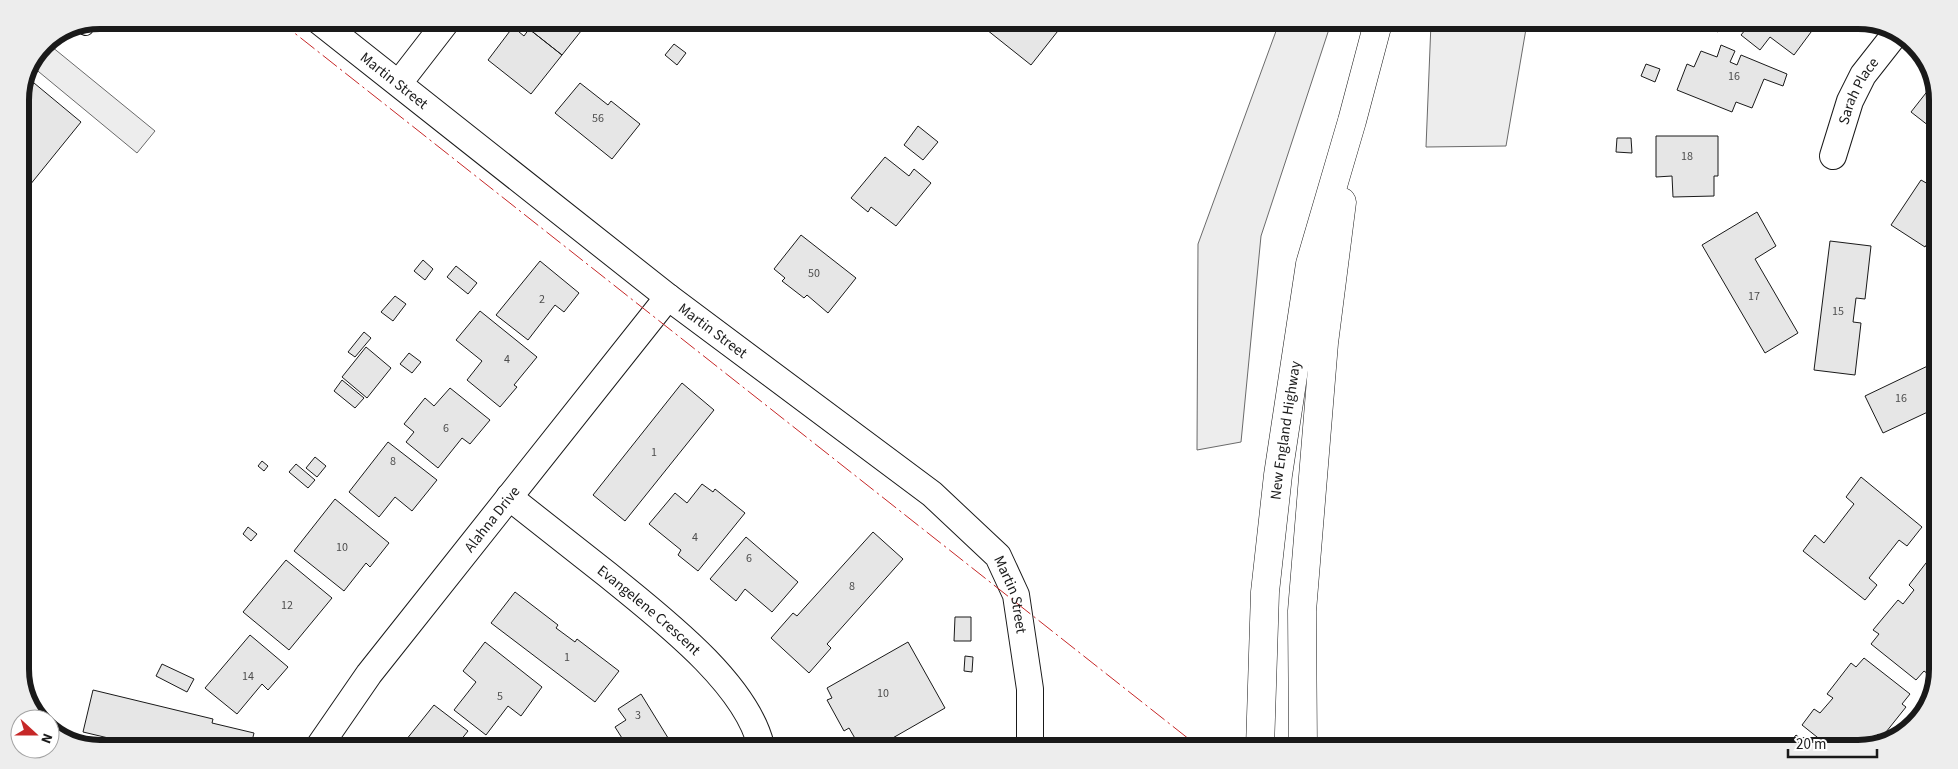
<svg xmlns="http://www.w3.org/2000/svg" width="1958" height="769" font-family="'Source Sans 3',sans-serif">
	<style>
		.built { fill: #ededed; stroke: #6a6a6a }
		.building { fill: #e6e6e6; stroke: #1a1a1a }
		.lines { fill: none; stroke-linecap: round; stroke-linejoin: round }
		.lane-casing { stroke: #1a1a1a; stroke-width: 16 }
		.street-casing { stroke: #1a1a1a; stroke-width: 28 }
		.highway-casing { stroke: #1a1a1a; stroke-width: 29 }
		.lane { stroke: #fff; stroke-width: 14 }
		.street { stroke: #fff; stroke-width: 26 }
		.highway { stroke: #fff; stroke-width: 28 }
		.power { stroke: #c62828; stroke-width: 1; stroke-dasharray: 18 4 2.5 4; stroke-linecap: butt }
		.labels { text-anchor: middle; stroke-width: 4; stroke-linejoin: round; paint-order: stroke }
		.number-label { font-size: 12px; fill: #4d4d4d }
		.street-label { font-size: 15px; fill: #1a1a1a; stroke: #fff }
		.rim { fill: none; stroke: #1a1a1a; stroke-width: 6 }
	</style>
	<rect width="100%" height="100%" fill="#fff"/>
	<path class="built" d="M 1279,23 L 1331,23 L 1261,236 L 1241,442 L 1197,450 L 1198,244 Z
		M 1431,23 L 1527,23 L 1506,146 L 1426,147 Z
		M 46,42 L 155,131 L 137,153 L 33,67 L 44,43 Z"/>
	<path class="building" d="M 536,21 L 589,21 L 562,55 L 529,29 Z
		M 977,22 L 1065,22 L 1031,65 Z
		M 1695,24 L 1723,24 L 1718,32 L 1705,24 L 1702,29 Z
		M 1750,24 L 1817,24 L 1794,55 L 1770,37 L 1760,50 L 1741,35 Z
		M 513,27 L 524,36 L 529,29 L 562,55 L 531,94 L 488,60 Z
		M 674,44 L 686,53 L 677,65 L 665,55 Z
		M 1721,45 L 1735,51 L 1730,62 L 1737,65 L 1741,55 L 1787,74 L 1783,86 L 1764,79 L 1752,108 L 1736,102 L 1732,112 L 1677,90 L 1687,64 L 1694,67 L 1701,51 L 1717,57 Z
		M 1646,64 L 1660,69 L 1655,82 L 1641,76 Z
		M 28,78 L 81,122 L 21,196 L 20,95 Z
		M 580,83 L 608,105 L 611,101 L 640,124 L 612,159 L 555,113 Z
		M 1933,84 L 1938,94 L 1938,133 L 1911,112 Z
		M 918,126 L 938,142 L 923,160 L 904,145 Z
		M 1656,136 L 1718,136 L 1718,176 L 1714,176 L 1714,196 L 1673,197 L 1672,176 L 1656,177 Z
		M 1617,138 L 1631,138 L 1632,153 L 1616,152 Z
		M 885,157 L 909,176 L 914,169 L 931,183 L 896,226 L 871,207 L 868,212 L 851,198 Z
		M 1934,175 L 1937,177 L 1937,229 L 1925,247 L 1891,225 L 1921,180 L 1928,184 Z
		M 1757,212 L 1776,246 L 1755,259 L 1798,333 L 1765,353 L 1702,245 Z
		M 801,235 L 856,278 L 828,313 L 807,295 L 804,298 L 782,281 L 785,278 L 774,269 Z
		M 1830,241 L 1871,246 L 1865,299 L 1856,298 L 1853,322 L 1861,323 L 1855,375 L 1814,370 Z
		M 423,260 L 433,269 L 425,280 L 414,271 Z
		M 540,261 L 579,293 L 564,312 L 555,305 L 528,340 L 496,315 Z
		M 456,266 L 477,283 L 468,294 L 447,277 Z
		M 395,296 L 406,304 L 393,321 L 381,312 Z
		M 480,311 L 537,357 L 514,385 L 517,387 L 500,407 L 467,380 L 482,361 L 456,340 Z
		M 364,332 L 371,338 L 355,357 L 348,352 Z
		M 366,347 L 391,368 L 367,398 L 342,377 Z
		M 409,353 L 421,362 L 412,373 L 400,364 Z
		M 1936,362 L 1936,399 L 1928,403 L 1932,410 L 1883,433 L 1865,396 Z
		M 342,380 L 364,398 L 355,408 L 334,391 Z
		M 682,383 L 714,410 L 625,521 L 593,495 Z
		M 450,388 L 490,420 L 470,444 L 462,438 L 438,468 L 406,442 L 414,432 L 404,424 L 425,398 L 434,406 Z
		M 388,442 L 437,480 L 412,511 L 395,497 L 379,517 L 349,492 Z
		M 315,457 L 326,466 L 317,477 L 306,468 Z
		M 262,461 L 268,466 L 264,471 L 258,466 Z
		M 296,464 L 315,480 L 308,488 L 289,472 Z
		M 1861,477 L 1922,527 L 1907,546 L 1899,540 L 1869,578 L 1877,585 L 1865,600 L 1803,551 L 1815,535 L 1824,543 L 1854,504 L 1846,497 Z
		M 702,484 L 713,492 L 715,489 L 745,513 L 698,571 L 678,555 L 681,550 L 649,524 L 675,493 L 687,503 Z
		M 335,499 L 389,543 L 370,567 L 366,563 L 344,591 L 294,551 Z
		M 248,527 L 257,534 L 251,541 L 243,534 Z
		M 873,532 L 903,559 L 827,644 L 831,648 L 809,673 L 771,638 L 793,613 L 797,616 Z
		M 746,537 L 798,582 L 772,612 L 745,589 L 736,601 L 710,579 Z
		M 1933,554 L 1935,555 L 1934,667 L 1928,674 L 1924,671 L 1916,680 L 1871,644 L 1879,634 L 1873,630 L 1898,600 L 1903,604 L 1914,590 L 1909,585 Z
		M 286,560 L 332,598 L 289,650 L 243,612 Z
		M 515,592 L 558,625 L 556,628 L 575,642 L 577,639 L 619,671 L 595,702 L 491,623 Z
		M 955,617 L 971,617 L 971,641 L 954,641 Z
		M 250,635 L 288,667 L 268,690 L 262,684 L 237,714 L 205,688 Z
		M 485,642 L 542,687 L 521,716 L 508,706 L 486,735 L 454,710 L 476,682 L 463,671 Z
		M 908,642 L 945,708 L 877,747 L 860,747 L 849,728 L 844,731 L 827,700 L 832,698 L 827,688 Z
		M 965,656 L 973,657 L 972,672 L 964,671 Z
		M 1864,658 L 1910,694 L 1902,704 L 1906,707 L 1882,737 L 1878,734 L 1868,746 L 1858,749 L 1832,749 L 1802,725 L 1814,709 L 1820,713 L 1833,698 L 1827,694 L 1851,663 L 1856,667 Z
		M 162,664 L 194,679 L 187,692 L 156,676 Z
		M 93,690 L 213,719 L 212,723 L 254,733 L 251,745 L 138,745 L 83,732 Z
		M 1934,690 L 1934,695 L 1907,733 L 1897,736 Z
		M 641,694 L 673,746 L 627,746 L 615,727 L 626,720 L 618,709 Z
		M 434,705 L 468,731 L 456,746 L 402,745 Z
		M 1796,735 L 1814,749 L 1776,749 L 1784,740 L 1789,744 Z
		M 525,740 L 533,746 L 520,746 Z"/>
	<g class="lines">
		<g class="lane-casing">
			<path id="lane" d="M 84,27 L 86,28"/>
		</g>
		<g class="street-casing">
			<g id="street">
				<path id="s1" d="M 319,21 L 668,297 L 932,494 L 998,556 L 1016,595 L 1030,689 L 1030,747"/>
				<path d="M 399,83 L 447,21"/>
				<path id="s2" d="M 1833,156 L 1850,101 L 1863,75 L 1896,33"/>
				<path id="s3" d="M 509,497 C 542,523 575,549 608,575 C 658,616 746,682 761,746"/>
				<path id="s4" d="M 320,745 L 369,674 L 668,297"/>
			</g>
		</g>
		<g class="highway-casing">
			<g id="highway">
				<path id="s5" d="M 1260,748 L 1265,592 L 1278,475 L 1310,264 L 1352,121 L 1378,23"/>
				<path d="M 1303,748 L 1302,611 L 1324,343 L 1342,202"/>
			</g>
		</g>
		<use href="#lane" class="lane"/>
		<use href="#street" class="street"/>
		<use href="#highway" class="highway"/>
		<path class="power" d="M 278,20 L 1199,747"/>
	</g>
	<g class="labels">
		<g class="number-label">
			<text x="1734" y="80">16</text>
			<text x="598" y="122">56</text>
			<text x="1687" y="160">18</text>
			<text x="814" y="277">50</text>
			<text x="1754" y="300">17</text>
			<text x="542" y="303">2</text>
			<text x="1838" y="315">15</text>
			<text x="507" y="363">4</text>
			<text x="1901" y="402">16</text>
			<text x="446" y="432">6</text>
			<text x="654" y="456">1</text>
			<text x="393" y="465">8</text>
			<text x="695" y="541">4</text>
			<text x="342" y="551">10</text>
			<text x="749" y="562">6</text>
			<text x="852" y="590">8</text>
			<text x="287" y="609">12</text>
			<text x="567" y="661">1</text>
			<text x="248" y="680">14</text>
			<text x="883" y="697">10</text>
			<text x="500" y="700">5</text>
			<text x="638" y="719">3</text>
		</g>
		<g class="street-label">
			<text dy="5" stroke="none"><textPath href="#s1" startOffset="96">Martin Street</textPath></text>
			<text dy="5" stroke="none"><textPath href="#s2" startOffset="70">Sarah Place</textPath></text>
			<text dy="5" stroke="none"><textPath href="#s1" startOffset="501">Martin Street</textPath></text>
			<text dy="5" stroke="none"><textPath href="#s5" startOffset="319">New England Highway</textPath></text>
			<text dy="5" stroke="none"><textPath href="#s4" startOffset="284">Alahna Drive</textPath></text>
			<text dy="5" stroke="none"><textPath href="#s1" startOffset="906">Martin Street</textPath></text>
			<text dy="5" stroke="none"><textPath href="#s3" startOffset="180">Evangelene Crescent</textPath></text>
		</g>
	</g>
	<path d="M0 0H1958V769H0ZM100 29H1858A71 71 0 0 1 1929 100V669A71 71 0 0 1 1858 740H100A71 71 0 0 1 29 669V100A71 71 0 0 1 100 29Z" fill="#ededed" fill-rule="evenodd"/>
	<path class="rim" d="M100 29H1858A71 71 0 0 1 1929 100V669A71 71 0 0 1 1858 740H100A71 71 0 0 1 29 669V100A71 71 0 0 1 100 29Z"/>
	<g transform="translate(35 734) rotate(111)"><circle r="24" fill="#ffffff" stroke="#a3a3a3"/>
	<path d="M0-4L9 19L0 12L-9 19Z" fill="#c62828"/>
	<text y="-8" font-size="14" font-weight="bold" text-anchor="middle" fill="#1a1a1a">N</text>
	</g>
	<path d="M1788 749v8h89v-8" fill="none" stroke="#1a1a1a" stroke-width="2.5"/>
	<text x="1796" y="749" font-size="15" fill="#1a1a1a" stroke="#ffffff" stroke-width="4" paint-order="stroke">20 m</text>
</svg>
